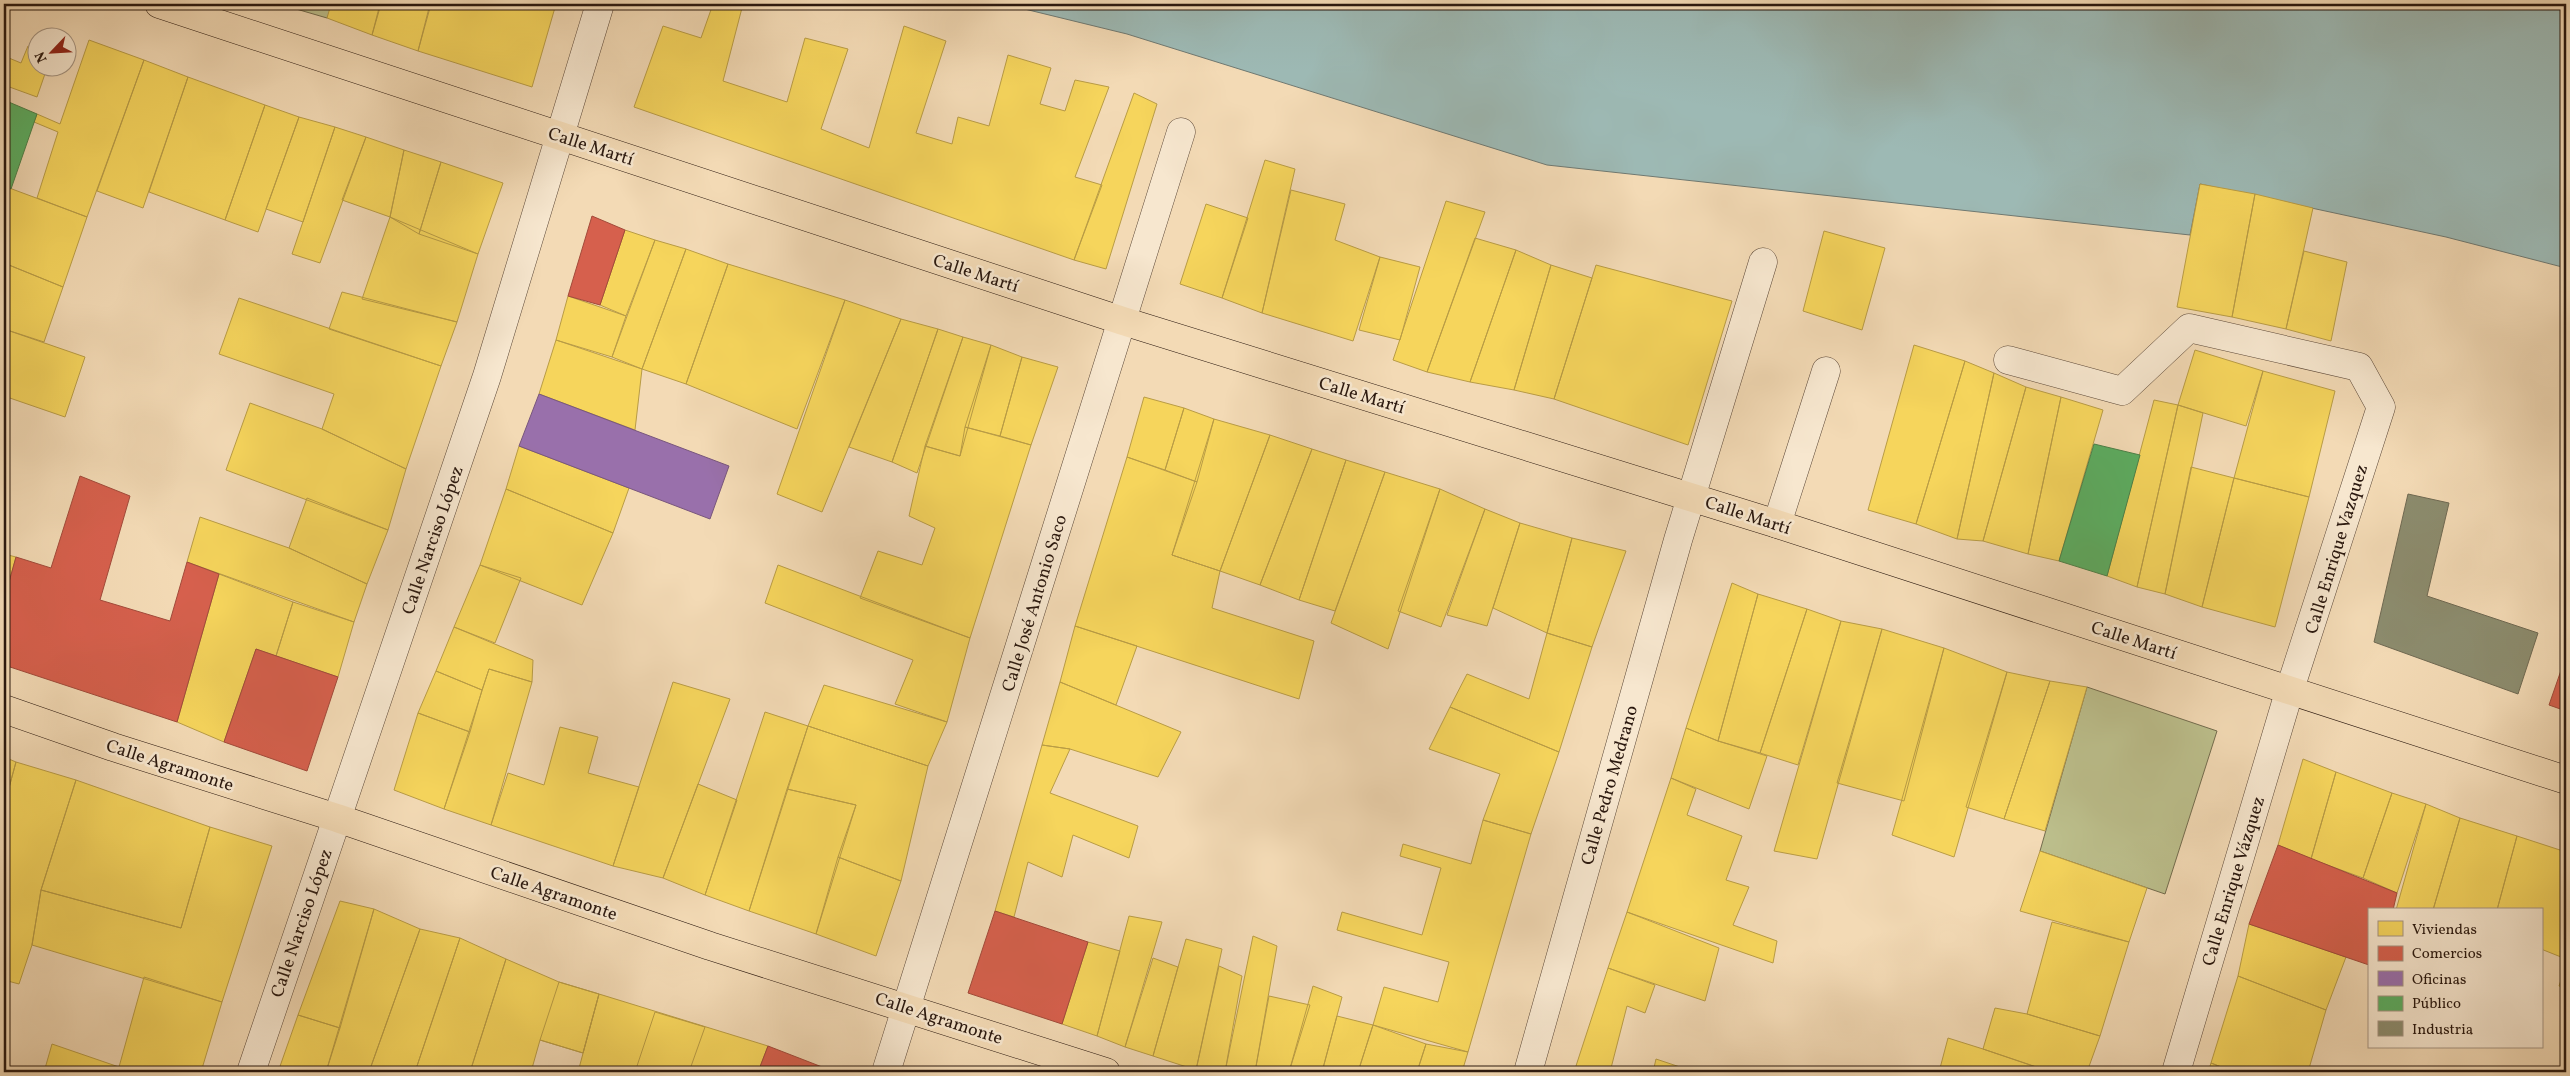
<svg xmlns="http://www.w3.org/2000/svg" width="2570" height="1076" font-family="Vollkorn,serif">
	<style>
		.green { fill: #bcbf8c; stroke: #736c4e }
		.water { fill: #9db9b4; stroke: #6f7972 }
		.homes { fill: #f6d55c; stroke: #b99c45 }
		.shops { fill: #d6604d; stroke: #a24a3a }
		.offices { fill: #9970ab; stroke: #78567c }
		.public { fill: #5aae61; stroke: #4c8148 }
		.industry { fill: #8c8c6e; stroke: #6f6952 }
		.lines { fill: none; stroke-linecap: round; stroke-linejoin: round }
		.minor-casing { stroke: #5c4838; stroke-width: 29 }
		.major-casing { stroke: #2a180f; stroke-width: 29 }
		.minor { stroke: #f7e7cf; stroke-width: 28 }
		.major { stroke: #f3dab5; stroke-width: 28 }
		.labels { text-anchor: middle; stroke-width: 5; stroke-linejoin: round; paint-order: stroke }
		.street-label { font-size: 18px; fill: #2a180f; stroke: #f7e7cf }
	</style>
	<rect width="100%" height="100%" fill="#f3dab5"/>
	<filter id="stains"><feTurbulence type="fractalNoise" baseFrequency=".004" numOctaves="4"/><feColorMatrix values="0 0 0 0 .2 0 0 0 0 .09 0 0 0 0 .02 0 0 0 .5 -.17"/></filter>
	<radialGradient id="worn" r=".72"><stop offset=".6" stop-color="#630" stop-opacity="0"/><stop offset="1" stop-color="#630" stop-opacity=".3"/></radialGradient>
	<path class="green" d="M 279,4 L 333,4 L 327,18 Z
		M 2087,687 L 2217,731 L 2165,894 L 2040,851 Z"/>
	<path class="water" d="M 1004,4 L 2566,4 L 2566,268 L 2446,237 L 2200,184 L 2190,235 L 1547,165 L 1127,34 Z"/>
	<path class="homes" d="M 331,4 L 381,4 L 372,35 L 327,18 Z
		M 380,4 L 430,4 L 418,51 L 372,35 Z
		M 431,4 L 556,4 L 532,87 L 418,51 Z
		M 713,4 L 743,4 L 723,81 L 787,102 L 805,38 L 848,49 L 821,129 L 869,148 L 904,26 L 946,41 L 916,133 L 952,144 L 958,117 L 989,126 L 1008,55 L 1051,68 L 1040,104 L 1065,111 L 1075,80 L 1109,87 L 1075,177 L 1102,185 L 1074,260 L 634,107 L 663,26 L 701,38 Z
		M 89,40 L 144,60 L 87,217 L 37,198 L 58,132 L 34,122 L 37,114 L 60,124 Z
		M 28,46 L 38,49 L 38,68 L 47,68 L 37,97 L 4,85 L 4,56 L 21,63 Z
		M 144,60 L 188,77 L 143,208 L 97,191 Z
		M 188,77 L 265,105 L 225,220 L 149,192 Z
		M 1134,93 L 1157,104 L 1106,269 L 1074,260 Z
		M 265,105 L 299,117 L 258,232 L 225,220 Z
		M 299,117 L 335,127 L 303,222 L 266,209 Z
		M 335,127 L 366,137 L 320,263 L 292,254 Z
		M 366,137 L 404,150 L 390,217 L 342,200 Z
		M 404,150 L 441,162 L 419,234 L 390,217 Z
		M 1265,160 L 1295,169 L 1262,313 L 1222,298 Z
		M 441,162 L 503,183 L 478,254 L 419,234 Z
		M 2200,184 L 2255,194 L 2232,317 L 2177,307 Z
		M 4,186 L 87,217 L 63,287 L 4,263 Z
		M 1291,190 L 1345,204 L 1335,240 L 1380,257 L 1353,341 L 1262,313 Z
		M 2255,194 L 2313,208 L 2286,329 L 2232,317 Z
		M 1446,201 L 1485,212 L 1427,372 L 1393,360 Z
		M 1206,204 L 1248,218 L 1222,298 L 1180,284 Z
		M 390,217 L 478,254 L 457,322 L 362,299 Z
		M 625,230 L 655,240 L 626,316 L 600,305 Z
		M 1824,231 L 1885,248 L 1862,330 L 1803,311 Z
		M 1475,238 L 1516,250 L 1470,382 L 1427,372 Z
		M 655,240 L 686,249 L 642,369 L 612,357 Z
		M 686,249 L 728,264 L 686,384 L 642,369 Z
		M 1516,250 L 1551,265 L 1514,390 L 1470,382 Z
		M 2304,251 L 2347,262 L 2331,341 L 2286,329 Z
		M 1380,257 L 1420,267 L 1400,340 L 1359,330 Z
		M 4,263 L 63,287 L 44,342 L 4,329 Z
		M 728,264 L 845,300 L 797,429 L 686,384 Z
		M 1551,265 L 1592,278 L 1554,399 L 1514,390 Z
		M 1596,265 L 1732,301 L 1688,445 L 1554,399 Z
		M 342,292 L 457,322 L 441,366 L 329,329 Z
		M 568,296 L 626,316 L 612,357 L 556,340 Z
		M 239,298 L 441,366 L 406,469 L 322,429 L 334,394 L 219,354 Z
		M 845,300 L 901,319 L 822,512 L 777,494 Z
		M 901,319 L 938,329 L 892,462 L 849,447 Z
		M 4,329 L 85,357 L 65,417 L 4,396 Z
		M 938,329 L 963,337 L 917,473 L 892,462 Z
		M 963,337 L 991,345 L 960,456 L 925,446 Z
		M 556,340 L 642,369 L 635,430 L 539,394 Z
		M 991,345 L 1022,357 L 1000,436 L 965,427 Z
		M 1914,345 L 1965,361 L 1916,524 L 1868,510 Z
		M 2195,350 L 2263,371 L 2246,426 L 2178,405 Z
		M 1022,357 L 1058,367 L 1031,445 L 1000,436 Z
		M 1965,361 L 1994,373 L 1957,539 L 1916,524 Z
		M 2263,371 L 2335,391 L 2309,497 L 2234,478 Z
		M 1994,373 L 2026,387 L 1983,541 L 1957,539 Z
		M 2026,387 L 2061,397 L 2028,554 L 1983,541 Z
		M 1144,397 L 1184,408 L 1165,470 L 1127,457 Z
		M 2061,397 L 2103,410 L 2059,561 L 2028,554 Z
		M 2154,400 L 2178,405 L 2137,587 L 2107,576 Z
		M 250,403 L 322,429 L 406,469 L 388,530 L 226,470 Z
		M 2178,405 L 2203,413 L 2165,594 L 2137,587 Z
		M 1184,408 L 1214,419 L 1197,482 L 1165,470 Z
		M 1214,419 L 1270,435 L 1220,571 L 1172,555 Z
		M 965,427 L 1031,445 L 970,638 L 860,598 L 878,551 L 922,565 L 935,528 L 909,516 L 925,446 L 960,456 Z
		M 1270,435 L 1312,449 L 1260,585 L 1220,571 Z
		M 519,446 L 629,488 L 613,533 L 506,489 Z
		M 1312,449 L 1346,460 L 1299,600 L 1260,585 Z
		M 1127,457 L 1197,482 L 1172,555 L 1220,571 L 1212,608 L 1314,641 L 1299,699 L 1075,626 Z
		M 1346,460 L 1385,472 L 1335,611 L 1299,600 Z
		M 2191,467 L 2234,478 L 2202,607 L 2165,594 Z
		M 1385,472 L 1440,489 L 1388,649 L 1331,623 Z
		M 2234,478 L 2309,497 L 2275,627 L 2202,607 Z
		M 506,489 L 613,533 L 582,605 L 480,565 Z
		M 1440,489 L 1485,509 L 1441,627 L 1398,611 Z
		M 307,498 L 388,530 L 367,584 L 289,548 Z
		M 1485,509 L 1520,523 L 1487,626 L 1447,615 Z
		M 200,517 L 289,548 L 367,584 L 354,622 L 187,562 Z
		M 1520,523 L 1572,538 L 1547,633 L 1493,608 Z
		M 1572,538 L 1626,551 L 1592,647 L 1547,633 Z
		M 4,554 L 16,557 L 4,600 Z
		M 480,565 L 521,578 L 495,643 L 454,627 Z
		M 778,565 L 970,638 L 947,722 L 895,704 L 913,660 L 765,603 Z
		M 219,574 L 293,602 L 276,656 L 256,649 L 224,742 L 177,722 Z
		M 1732,583 L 1758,594 L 1718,741 L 1686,728 Z
		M 1758,594 L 1807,609 L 1760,753 L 1718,741 Z
		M 293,602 L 354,622 L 338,677 L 276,656 Z
		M 1807,609 L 1841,621 L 1798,765 L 1760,753 Z
		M 1841,621 L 1882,629 L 1817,859 L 1774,851 Z
		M 1075,626 L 1137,646 L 1116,705 L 1060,682 Z
		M 454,627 L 533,660 L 532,682 L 489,669 L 482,690 L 436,671 Z
		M 1882,629 L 1944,648 L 1904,801 L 1837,783 Z
		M 1547,633 L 1592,647 L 1559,752 L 1450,707 L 1467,674 L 1529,699 Z
		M 1944,648 L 2007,672 L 1954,857 L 1892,835 Z
		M 489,669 L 532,682 L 491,825 L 444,809 Z
		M 436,671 L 482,690 L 470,732 L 418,713 Z
		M 2007,672 L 2050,681 L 2004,819 L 1966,807 Z
		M 2050,681 L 2087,687 L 2045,831 L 2004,819 Z
		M 673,682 L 730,699 L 663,878 L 613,866 Z
		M 1060,682 L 1181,732 L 1158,777 L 1070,749 L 1042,745 Z
		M 824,685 L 947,722 L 928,766 L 808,726 Z
		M 1450,707 L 1559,752 L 1531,834 L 1483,820 L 1500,774 L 1429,749 Z
		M 765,712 L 808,726 L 749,911 L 705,895 Z
		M 418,713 L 470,732 L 444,809 L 394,790 Z
		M 808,726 L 928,766 L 901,881 L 838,857 L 856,805 L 787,789 Z
		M 560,727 L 598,737 L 588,773 L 639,787 L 613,866 L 491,825 L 508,773 L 544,785 Z
		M 1686,728 L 1718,741 L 1767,756 L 1749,809 L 1671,778 Z
		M 1042,745 L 1070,749 L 1050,793 L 1138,826 L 1129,858 L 1073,835 L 1062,877 L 1028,862 L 1014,917 L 995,911 Z
		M 4,757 L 16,762 L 4,806 Z
		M 2303,759 L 2336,772 L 2311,859 L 2278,845 Z
		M 16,762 L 76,780 L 41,890 L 32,945 L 19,984 L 4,980 L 4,806 Z
		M 2336,772 L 2392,793 L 2363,878 L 2311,859 Z
		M 1671,778 L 1696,789 L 1687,815 L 1742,836 L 1726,880 L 1749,887 L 1733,925 L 1777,941 L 1773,963 L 1627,912 Z
		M 76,780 L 210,827 L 181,928 L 41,890 Z
		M 698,784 L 737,800 L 705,895 L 663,878 Z
		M 787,789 L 856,805 L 816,934 L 749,911 Z
		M 2392,793 L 2426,804 L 2397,893 L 2363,878 Z
		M 2426,804 L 2460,818 L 2433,910 L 2396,910 Z
		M 2460,818 L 2517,836 L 2497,910 L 2433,910 Z
		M 1483,820 L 1531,834 L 1468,1052 L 1373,1025 L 1384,987 L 1438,1002 L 1449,962 L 1337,930 L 1342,912 L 1422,935 L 1441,868 L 1400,856 L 1403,844 L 1471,864 Z
		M 210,827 L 272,846 L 222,1002 L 32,945 L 41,890 L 181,928 Z
		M 2517,836 L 2566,852 L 2566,959 L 2541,949 L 2541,910 L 2497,910 Z
		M 2040,851 L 2147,888 L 2129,942 L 2020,911 Z
		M 838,857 L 901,881 L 876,956 L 816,934 Z
		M 340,901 L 374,909 L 340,1028 L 298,1015 Z
		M 374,909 L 420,929 L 369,1072 L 326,1072 Z
		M 1627,912 L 1719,948 L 1705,1001 L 1608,968 Z
		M 1129,916 L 1162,922 L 1125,1047 L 1097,1036 Z
		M 2052,922 L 2129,942 L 2100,1036 L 2027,1014 Z
		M 2249,924 L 2346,957 L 2326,1010 L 2238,976 Z
		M 420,929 L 460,938 L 415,1072 L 369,1072 Z
		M 1253,936 L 1277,946 L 1255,1072 L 1225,1072 Z
		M 460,938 L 506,959 L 470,1072 L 415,1072 Z
		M 1186,939 L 1222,949 L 1196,1070 L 1153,1056 Z
		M 1088,942 L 1120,951 L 1097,1036 L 1062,1024 Z
		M 1153,958 L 1178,967 L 1153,1056 L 1125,1047 Z
		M 506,959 L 559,982 L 599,994 L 583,1053 L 540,1040 L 531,1072 L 470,1072 Z
		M 2566,965 L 2566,988 L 2559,986 Z
		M 1219,966 L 1242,976 L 1225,1072 L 1203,1072 L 1196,1070 Z
		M 1608,968 L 1655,985 L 1645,1013 L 1627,1006 L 1610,1072 L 1574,1072 Z
		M 2238,976 L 2326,1010 L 2308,1072 L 2234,1072 L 2211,1063 Z
		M 144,977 L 222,1002 L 201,1072 L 132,1072 L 119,1067 Z
		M 559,982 L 599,994 L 583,1053 L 540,1040 Z
		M 1313,986 L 1342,997 L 1322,1072 L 1289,1072 Z
		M 599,994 L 768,1046 L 758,1072 L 578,1072 Z
		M 1269,996 L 1310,1005 L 1289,1072 L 1255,1072 Z
		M 1995,1008 L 2027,1014 L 2100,1036 L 2087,1072 L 2051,1072 L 1983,1049 Z
		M 655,1012 L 705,1027 L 689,1072 L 635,1072 Z
		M 298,1015 L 340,1028 L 326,1072 L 278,1072 Z
		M 1337,1016 L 1373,1025 L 1358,1072 L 1322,1072 Z
		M 1373,1025 L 1426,1044 L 1417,1072 L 1358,1072 Z
		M 1948,1038 L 1983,1049 L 2051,1072 L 1939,1072 Z
		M 52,1044 L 119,1067 L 132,1072 L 44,1072 Z
		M 1426,1044 L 1468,1052 L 1462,1072 L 1417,1072 Z
		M 1656,1059 L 1683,1068 L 1682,1072 L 1653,1072 Z
		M 2211,1063 L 2234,1072 L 2208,1072 Z
		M 280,1066 L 300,1072 L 278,1072 Z"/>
	<path class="shops" d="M 592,216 L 625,230 L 600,305 L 568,296 Z
		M 80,476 L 130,496 L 100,600 L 170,621 L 187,562 L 219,574 L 177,722 L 4,665 L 4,600 L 16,557 L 51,568 Z
		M 256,649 L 338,677 L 307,771 L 224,742 Z
		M 2566,656 L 2566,711 L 2549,705 Z
		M 2278,845 L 2397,893 L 2393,910 L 2369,910 L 2369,965 L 2249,924 Z
		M 995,911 L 1088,942 L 1062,1024 L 968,993 Z
		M 768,1046 L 835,1072 L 758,1072 Z"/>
	<path class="offices" d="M 539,394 L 729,466 L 710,519 L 519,446 Z"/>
	<path class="public" d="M 4,100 L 37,114 L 11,189 L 4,186 Z
		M 2094,444 L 2140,455 L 2107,576 L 2059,561 Z"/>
	<path class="industry" d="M 2408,494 L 2449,503 L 2427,596 L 2538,633 L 2518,694 L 2374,642 Z"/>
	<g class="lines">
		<g class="minor-casing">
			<path id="minor" d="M 2008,360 L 2122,391 L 2189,328 L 2359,367 L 2381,407 L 2290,689 L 2176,1072
				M 1777,524 L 1826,371
				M 251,1072 L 487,376 L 600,4
				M 886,1072 L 1181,132
				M 1528,1072 L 1678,540 L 1763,262"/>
		</g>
		<g class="major-casing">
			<path id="major" d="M 159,4 L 1123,321 L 1777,524 L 2566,780
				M 4,709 L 113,747 L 337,818 L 710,946 L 1106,1072"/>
		</g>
		<use href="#minor" class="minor"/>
		<use href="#major" class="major"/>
	</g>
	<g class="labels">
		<g class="street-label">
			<text transform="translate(591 146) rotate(18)" y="6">Calle Martí</text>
			<text transform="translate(976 273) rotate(18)" y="6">Calle Martí</text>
			<text transform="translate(1362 395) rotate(17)" y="6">Calle Martí</text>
			<text transform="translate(1748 515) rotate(18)" y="6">Calle Martí</text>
			<text transform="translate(432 540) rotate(-71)" y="6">Calle Narciso López</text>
			<text transform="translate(2336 549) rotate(-73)" y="6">Calle Enrique Vazquez</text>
			<text transform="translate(1034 603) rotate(-73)" y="6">Calle José Antonio Saco</text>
			<text transform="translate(2134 640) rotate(18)" y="6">Calle Martí</text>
			<text transform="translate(170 765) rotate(18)" y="6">Calle Agramonte</text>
			<text transform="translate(1609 785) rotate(-74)" y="6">Calle Pedro Medrano</text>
			<text transform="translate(2233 881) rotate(-73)" y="6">Calle Enrique Vázquez</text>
			<text transform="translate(554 893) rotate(19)" y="6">Calle Agramonte</text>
			<text transform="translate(301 923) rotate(-71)" y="6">Calle Narciso López</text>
			<text transform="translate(939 1018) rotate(18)" y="6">Calle Agramonte</text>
		</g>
	</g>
	<rect width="2570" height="1076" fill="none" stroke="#f3dab5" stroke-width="20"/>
	<rect x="5" y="5" width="2560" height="1066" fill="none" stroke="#2a180f" stroke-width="2.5"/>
	<rect x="10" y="10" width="2550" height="1056" fill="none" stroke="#2a180f"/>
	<rect x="2368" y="908" width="175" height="140" fill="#f7e7cf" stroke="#a59482"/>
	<rect x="2378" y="921" width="25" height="15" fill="#f6d55c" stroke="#a59482"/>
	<text x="2412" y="934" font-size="15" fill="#2a180f">Viviendas</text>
	<rect x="2378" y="946" width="25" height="15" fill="#d6604d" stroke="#a59482"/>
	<text x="2412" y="958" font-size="15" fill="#2a180f">Comercios</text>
	<rect x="2378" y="971" width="25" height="15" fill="#9970ab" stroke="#a59482"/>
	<text x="2412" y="984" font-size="15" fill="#2a180f">Oficinas</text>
	<rect x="2378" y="996" width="25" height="15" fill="#5aae61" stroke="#a59482"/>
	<text x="2412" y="1008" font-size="15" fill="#2a180f">Público</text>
	<rect x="2378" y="1021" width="25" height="15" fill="#8c8c6e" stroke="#a59482"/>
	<text x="2412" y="1034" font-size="15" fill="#2a180f">Industria</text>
	<g transform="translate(52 52) rotate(245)"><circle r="24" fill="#f7e7cf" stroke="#a59482"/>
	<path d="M0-4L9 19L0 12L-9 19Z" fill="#8f2418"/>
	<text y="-8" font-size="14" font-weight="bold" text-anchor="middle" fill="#2a180f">N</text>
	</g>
	<rect width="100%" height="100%" filter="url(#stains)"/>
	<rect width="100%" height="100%" fill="url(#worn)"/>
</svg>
